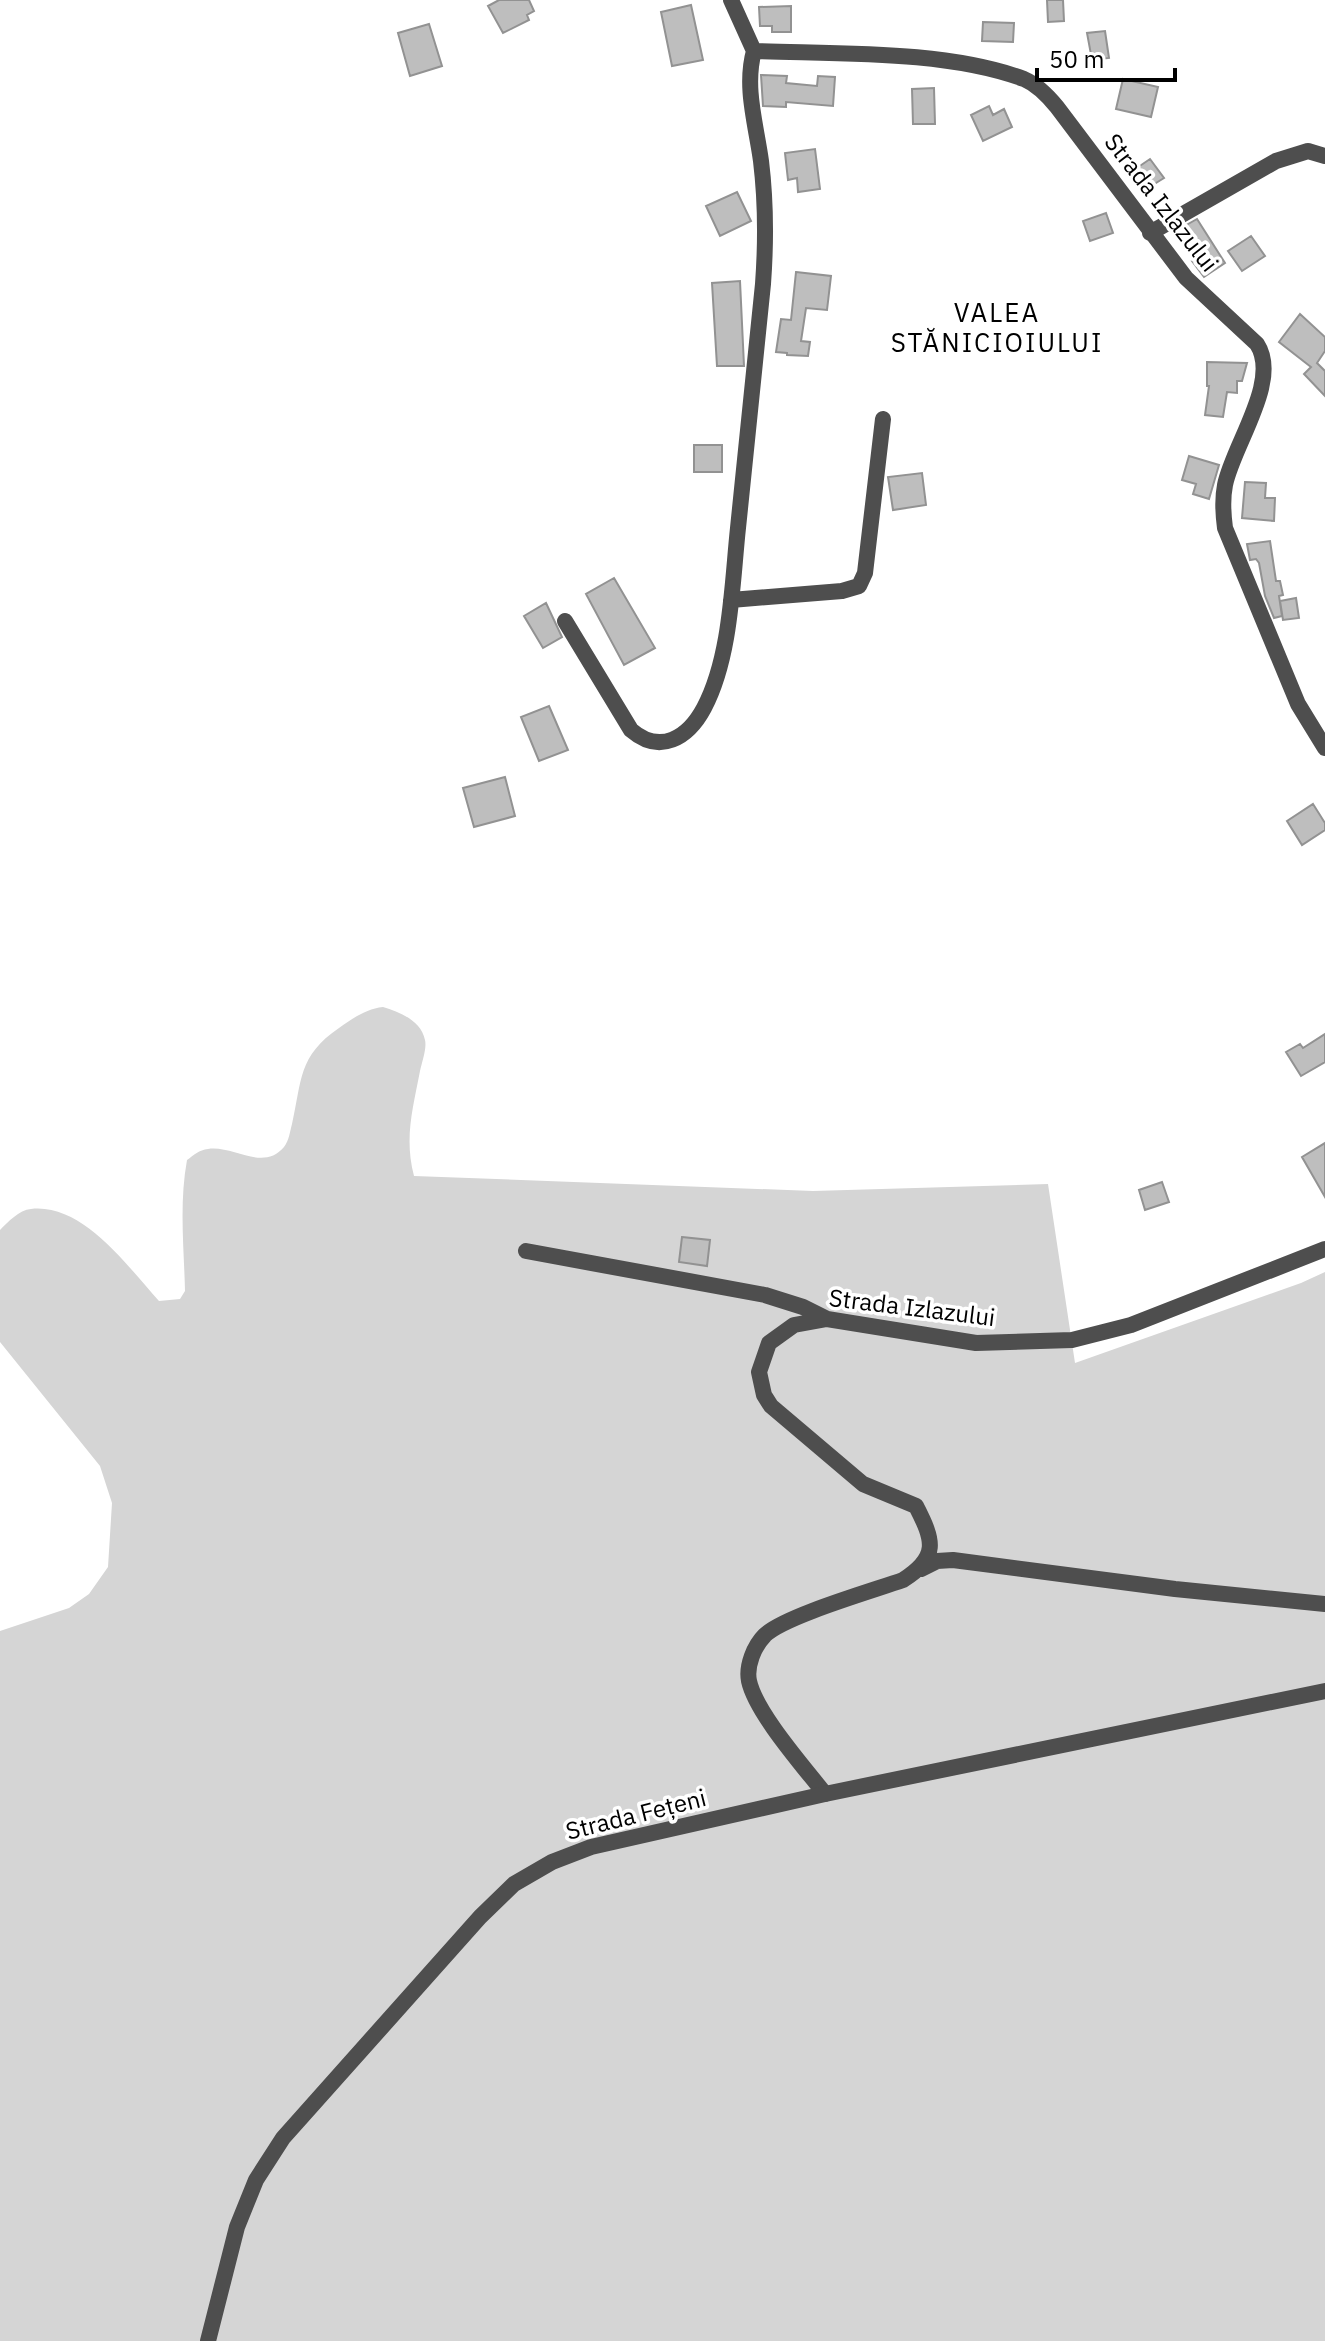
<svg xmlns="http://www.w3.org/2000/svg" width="1325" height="2341" font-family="'IBM Plex Sans',sans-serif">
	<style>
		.green { fill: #d5d5d5 }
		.building { fill: #bebebe; stroke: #929292; stroke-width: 2 }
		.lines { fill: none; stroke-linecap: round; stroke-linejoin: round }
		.minor { stroke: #4e4e4e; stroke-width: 16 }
		.tertiary { stroke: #4e4e4e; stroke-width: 16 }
		.labels { text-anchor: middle; stroke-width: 7; stroke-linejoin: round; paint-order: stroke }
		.street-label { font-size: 24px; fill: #000; stroke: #fff }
		.neighbourhood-label { font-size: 26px; letter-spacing: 2px; fill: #000; stroke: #fff }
	</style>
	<rect width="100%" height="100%" fill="#fff"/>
	<path class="green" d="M 383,1007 C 399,1012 421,1020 425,1040 C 427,1048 422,1062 420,1071 C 413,1108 404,1138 414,1176 L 813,1191 L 1048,1184 L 1075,1363 L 1301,1283 L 1325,1272 L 1325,2341 L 0,2341 L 0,1631 L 69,1608 L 89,1594 L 108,1567 L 112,1503 L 100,1466 L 0,1342 L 0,1230 C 8,1222 19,1210 31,1209 C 83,1203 128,1267 159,1301 L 180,1299 L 185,1291 C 184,1247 179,1204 187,1160 C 194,1155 199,1150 208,1149 C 233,1145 263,1172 284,1147 C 289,1141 290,1131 292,1124 C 302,1080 298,1056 339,1028 C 353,1018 366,1009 383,1007 Z"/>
	<path class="building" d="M 499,0 L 529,0 L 534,11 L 527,15 L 529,20 L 503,33 L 488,6 Z
		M 1047,0 L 1063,0 L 1064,21 L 1048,22 Z
		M 691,5 L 703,60 L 672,66 L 661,12 Z
		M 791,6 L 791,32 L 772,32 L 772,26 L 760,26 L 759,7 Z
		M 983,22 L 1014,23 L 1013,42 L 982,41 Z
		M 429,24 L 442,66 L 410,76 L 398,33 Z
		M 1105,31 L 1109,58 L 1092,60 L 1087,33 Z
		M 761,75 L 787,76 L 786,83 L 817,86 L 818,76 L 835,77 L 833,106 L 786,102 L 786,107 L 763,106 Z
		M 1123,79 L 1158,87 L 1151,117 L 1116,109 Z
		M 934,88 L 935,124 L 913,124 L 912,89 Z
		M 989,106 L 993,115 L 1004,109 L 1012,127 L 983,141 L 971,115 Z
		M 815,149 L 820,189 L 798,192 L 797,178 L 788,180 L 785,153 Z
		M 1150,159 L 1164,178 L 1143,191 L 1131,172 Z
		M 737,192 L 751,221 L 720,236 L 706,206 Z
		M 1106,213 L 1113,233 L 1090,241 L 1083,221 Z
		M 1197,219 L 1225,263 L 1204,277 L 1192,261 L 1199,256 L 1181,228 Z
		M 1251,236 L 1265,256 L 1242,271 L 1228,251 Z
		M 796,272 L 831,276 L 827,310 L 806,308 L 801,341 L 810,342 L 808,356 L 787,355 L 787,353 L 776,352 L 781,319 L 791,320 Z
		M 740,281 L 744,366 L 717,366 L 712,283 Z
		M 1300,314 L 1325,337 L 1325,351 L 1317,363 L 1325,371 L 1325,396 L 1304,374 L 1311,367 L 1279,342 Z
		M 1207,362 L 1247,363 L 1242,381 L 1237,381 L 1237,393 L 1227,392 L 1223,417 L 1205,415 L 1209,386 L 1207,386 Z
		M 694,445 L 722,445 L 722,472 L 694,472 Z
		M 1189,456 L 1219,465 L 1209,499 L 1193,494 L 1196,484 L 1182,480 Z
		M 922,473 L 926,505 L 893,510 L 888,477 Z
		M 1245,482 L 1266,483 L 1265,498 L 1275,498 L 1274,521 L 1242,518 Z
		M 1270,541 L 1276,581 L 1280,581 L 1283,595 L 1279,596 L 1282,616 L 1274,618 L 1265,596 L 1259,563 L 1256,559 L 1250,560 L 1247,544 Z
		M 614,578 L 655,648 L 624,665 L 586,594 Z
		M 1296,598 L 1299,618 L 1283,620 L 1280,601 Z
		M 546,603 L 562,637 L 543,648 L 524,616 Z
		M 549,706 L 568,750 L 539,761 L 521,717 Z
		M 505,777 L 515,816 L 474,827 L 463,788 Z
		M 1313,804 L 1325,823 L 1325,830 L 1302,845 L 1287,821 Z
		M 1325,1034 L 1325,1062 L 1301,1076 L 1286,1052 L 1300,1044 L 1303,1048 Z
		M 1325,1143 L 1325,1197 L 1302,1157 Z
		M 1162,1182 L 1169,1202 L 1145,1210 L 1139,1190 Z
		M 682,1237 L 710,1240 L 707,1266 L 679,1262 Z"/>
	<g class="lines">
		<path class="minor" d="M 731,0 L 754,51
			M 754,51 C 838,54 946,50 1024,79 C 1038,85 1048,96 1057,107 L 1186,278 L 1257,344 C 1281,381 1233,445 1225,485 C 1222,500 1223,513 1225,528 L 1298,704 L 1325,748
			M 1150,233 L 1276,161 L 1308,151 L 1325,156
			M 731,600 L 842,591 L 859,586 L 865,573 L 883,419
			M 565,621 L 631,730 C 660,755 688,738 704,708 C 731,657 732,584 738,528 C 747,446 755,365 763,284 C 766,243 766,202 761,161 C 756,124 744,87 754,51
			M 526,1251 L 765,1295 L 803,1307 L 827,1319
			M 921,1569 L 937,1561 L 953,1560 L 1175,1589 L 1325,1604
			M 825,1794 C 804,1767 756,1713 749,1681 C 746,1666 754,1646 765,1635 C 785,1616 872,1591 903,1580 C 939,1557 934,1541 916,1506 L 863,1484 L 771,1406 L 764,1395 L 759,1372 L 769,1343 L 794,1325 L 827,1319 L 976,1343 L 1072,1340 L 1131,1325 L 1325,1249"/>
		<path class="tertiary" d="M 208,2341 L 237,2227 L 256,2180 L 283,2138 L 480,1917 L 514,1884 L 552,1862 L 591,1847 L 825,1794 L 1325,1691"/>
	</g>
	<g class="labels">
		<g class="street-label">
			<text transform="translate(1161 203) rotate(52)" y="8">Strada Izlazului</text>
			<text transform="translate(912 1308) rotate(7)" y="8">Strada Izlazului</text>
			<text transform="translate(636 1815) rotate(-14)" y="8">Strada Fețeni</text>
		</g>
		<g class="neighbourhood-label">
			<text x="997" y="322">VALEA<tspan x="997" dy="30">STĂNICIOIULUI</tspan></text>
		</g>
	</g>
	<path d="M1037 68v12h138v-12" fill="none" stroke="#000000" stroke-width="4"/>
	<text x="1049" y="68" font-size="24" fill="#000000" stroke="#ffffff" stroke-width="6" paint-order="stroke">50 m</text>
</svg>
